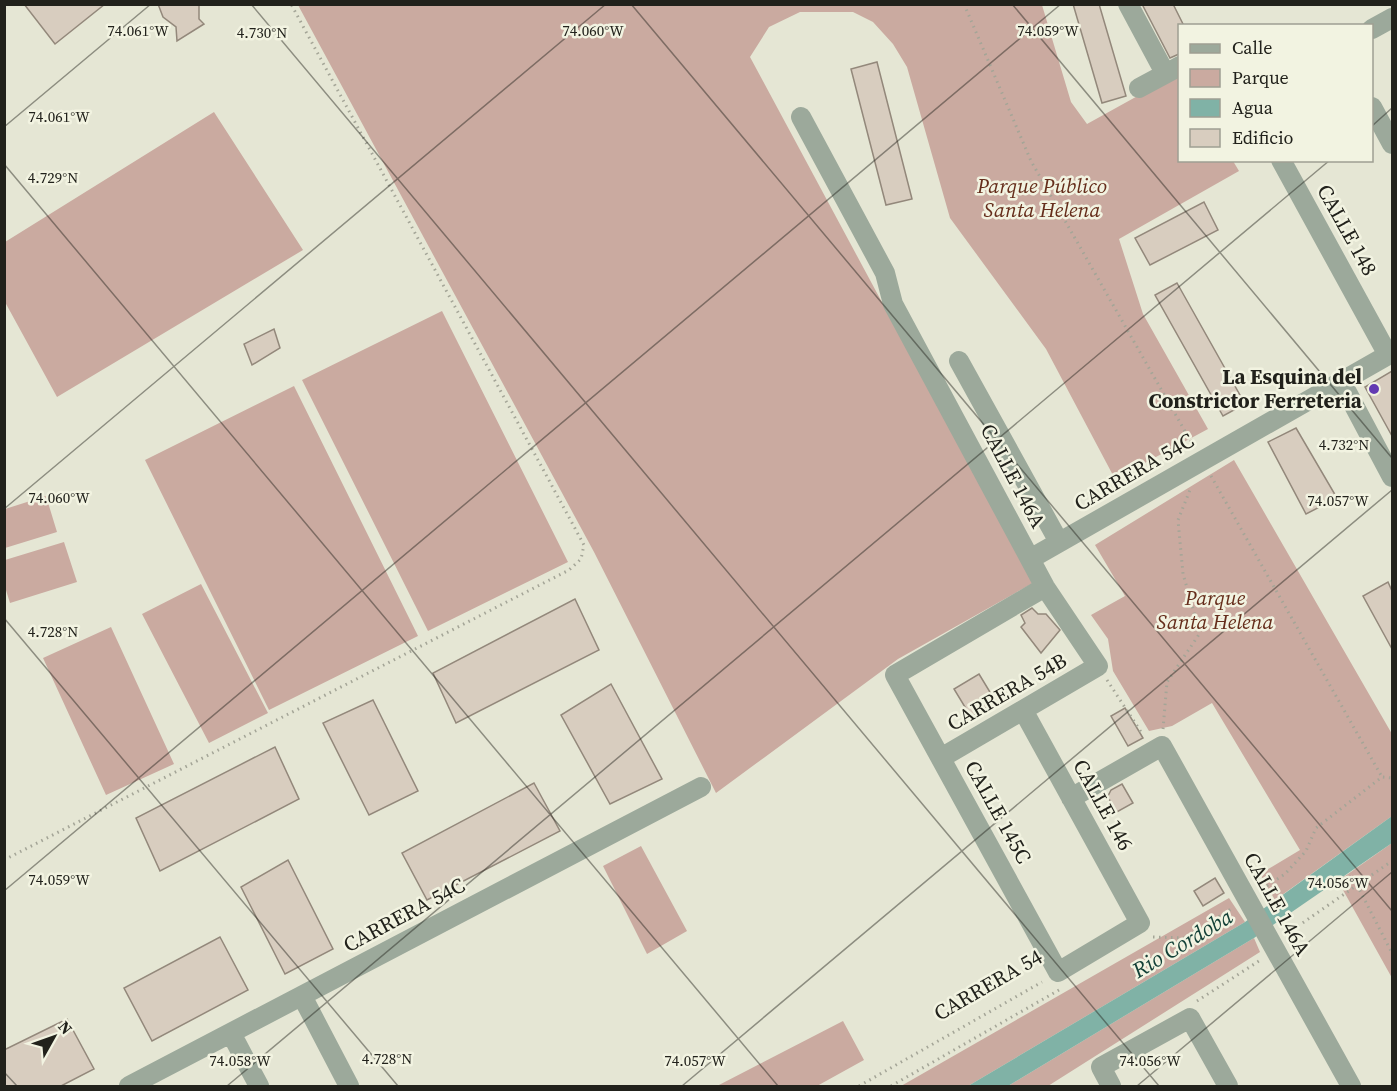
<svg xmlns="http://www.w3.org/2000/svg" width="1397" height="1091" font-family="'Source Serif 4',serif">
	<style>
		.green { fill: #caaaa0 }
		.water { fill: #80b2a6 }
		.building { fill: #d8cdbf; stroke: #93887b; stroke-width: 1.5 }
		.lines { fill: none; stroke-linecap: round; stroke-linejoin: round }
		.path { stroke: #a4a597; stroke-width: 3; stroke-dasharray: 1.5 4.5; stroke-linecap: butt }
		.minor { stroke: #9ca99b; stroke-width: 20 }
		.ticks { fill: none; stroke: #21211b; stroke-width: 1.5; stroke-opacity: 0.45 }
		.poi-dot { fill: #633ab2; stroke: #f2f3e1; stroke-width: 2 }
		.labels { text-anchor: middle; stroke-width: 5; stroke-linejoin: round; paint-order: stroke }
		.park-label { font-size: 21px; font-style: italic; fill: #652d1b; stroke: #f2f3e1 }
		.street-label { font-size: 21px; fill: #21211b; stroke: #f2f3e1 }
		.poi-label { font-size: 21px; font-weight: bold; fill: #21211b; stroke: #f2f3e1; text-anchor: end }
		.water-label { font-size: 22px; font-style: italic; fill: #134037; stroke: #f2f3e1 }
		.ticks-label { font-size: 15px; text-anchor: middle; fill: #21211b; stroke: #f2f3e1; stroke-width: 5; stroke-linejoin: round; paint-order: stroke }
	</style>
	<rect width="100%" height="100%" fill="#e5e6d4"/>
	<path class="green" d="M 298,5 L 1042,5 L 1071,102 L 1087,124 L 1179,73 L 1180,160 L 1233,161 L 1239,171 L 1119,239 L 1143,314 L 1208,429 L 1115,479 L 1046,349 L 950,218 L 907,67 L 893,44 L 873,22 L 853,12 L 800,12 L 769,27 L 750,57 L 1033,583 L 898,659 L 716,793 L 594,552 Z
		M 214,112 L 303,250 L 57,397 L 5,302 L 5,242 Z
		M 442,311 L 568,562 L 428,631 L 302,380 Z
		M 294,386 L 418,636 L 269,710 L 145,460 Z
		M 1234,460 L 1392,734 L 1392,816 L 1275,900 L 1260,874 L 1300,850 L 1212,703 L 1172,726 L 1149,731 L 1113,671 L 1108,639 L 1091,615 L 1125,596 L 1095,545 Z
		M 46,496 L 57,532 L 5,548 L 5,509 Z
		M 64,542 L 77,582 L 10,603 L 5,587 L 5,560 Z
		M 201,584 L 268,713 L 209,743 L 142,614 Z
		M 111,627 L 174,764 L 106,795 L 43,658 Z
		M 1392,843 L 1392,978 L 1338,881 Z
		M 641,846 L 687,931 L 647,954 L 603,866 Z
		M 1229,898 L 1245,922 L 968,1086 L 901,1086 Z
		M 1254,938 L 1260,952 L 1048,1086 L 1008,1086 Z
		M 843,1021 L 864,1060 L 817,1086 L 717,1086 Z"/>
	<path class="water" d="M 1392,816 L 1392,843 L 1254,938 L 1008,1086 L 968,1086 L 1245,922 Z"/>
	<path class="building" d="M 24,4 L 105,4 L 55,44 Z
		M 158,4 L 199,4 L 199,19 L 204,24 L 177,41 L 176,27 L 163,17 Z
		M 1073,4 L 1099,4 L 1126,96 L 1102,103 Z
		M 1142,4 L 1173,4 L 1184,26 L 1179,26 L 1179,54 L 1170,58 Z
		M 877,62 L 912,199 L 886,205 L 851,69 Z
		M 1204,202 L 1218,230 L 1150,265 L 1135,238 Z
		M 1177,283 L 1245,404 L 1223,416 L 1155,295 Z
		M 274,329 L 280,348 L 252,365 L 244,344 Z
		M 1392,371 L 1392,436 L 1365,387 Z
		M 1296,428 L 1337,498 L 1306,514 L 1268,442 Z
		M 1388,582 L 1392,591 L 1392,649 L 1363,596 Z
		M 575,599 L 599,650 L 456,723 L 433,673 Z
		M 1032,608 L 1038,614 L 1046,614 L 1060,630 L 1041,653 L 1021,627 L 1025,623 L 1021,615 Z
		M 979,674 L 996,702 L 971,717 L 954,689 Z
		M 611,684 L 662,779 L 610,804 L 561,715 Z
		M 373,700 L 418,791 L 369,815 L 323,723 Z
		M 1125,708 L 1143,738 L 1128,746 L 1111,716 Z
		M 275,747 L 299,799 L 160,871 L 136,818 Z
		M 534,783 L 560,831 L 427,900 L 402,853 Z
		M 1122,784 L 1133,803 L 1115,813 L 1108,796 L 1111,790 Z
		M 288,860 L 333,949 L 285,974 L 241,887 Z
		M 1215,878 L 1224,893 L 1203,906 L 1194,891 Z
		M 220,937 L 248,990 L 152,1041 L 124,988 Z
		M 67,1019 L 94,1069 L 61,1086 L 4,1086 L 4,1050 Z"/>
	<g class="lines">
		<path class="path" d="M 964,4 L 1031,161 L 1194,447
			M 1211,476 L 1382,777
			M 1107,680 L 1143,735
			M 1163,729 L 1167,682 L 1200,633 L 1183,574 L 1178,520 L 1190,490
			M 4,860 L 569,570 L 581,559 L 584,545 L 291,4
			M 1357,885 L 1392,953
			M 1262,889 L 1285,874 L 1306,851 L 1316,828 L 1382,777 L 1392,778
			M 1288,933 L 1392,861
			M 1153,937 L 1185,938 L 1231,909
			M 1197,1001 L 1262,959
			M 859,1086 L 1042,982
			M 891,1086 L 1059,990"/>
		<path class="minor" d="M 1128,4 L 1165,73
			M 1372,29 L 1392,18
			M 1139,88 L 1180,66
			M 1372,107 L 1392,144
			M 801,117 L 885,273 L 893,304 L 1030,559 L 1045,587 L 1098,666 L 941,758
			M 959,361 L 1059,542
			M 1341,381 L 1392,477
			M 1030,559 L 1388,355 L 1281,160
			M 1023,710 L 1140,923 L 1058,972 L 895,675 L 1045,587
			M 1071,798 L 1162,746 L 1351,1086
			M 302,996 L 349,1086
			M 231,1033 L 259,1086
			M 129,1086 L 701,787
			M 1111,1086 L 1101,1067 L 1190,1018 L 1228,1086"/>
	</g>
	<path class="ticks" d="M 251,4 L 1159,1086M 631,4 L 1392,911M 1012,4 L 1392,458M 1372,126 L 1392,108M 4,127 L 151,4M 4,164 L 778,1086M 4,509 L 606,4M 4,618 L 398,1086M 4,891 L 1061,4M 4,1072 L 17,1086M 227,1086 L 1330,160M 682,1086 L 1392,490M 1137,1086 L 1392,872"/>
	<circle class="poi-dot" cx="1374" cy="389" r="6"/>
	<g class="labels">
		<g class="park-label">
			<text x="1042" y="193">Parque Público<tspan x="1042" dy="24">Santa Helena</tspan></text>
			<text x="1215" y="605">Parque<tspan x="1215" dy="24">Santa Helena</tspan></text>
		</g>
		<g class="street-label">
			<text transform="translate(1347 230) rotate(61)" y="7">CALLE 148</text>
			<text transform="translate(1134 472) rotate(-30)" y="7">CARRERA 54C</text>
			<text transform="translate(1013 476) rotate(62)" y="7">CALLE 146A</text>
			<text transform="translate(1007 692) rotate(-30)" y="7">CARRERA 54B</text>
			<text transform="translate(1103 805) rotate(61)" y="7">CALLE 146</text>
			<text transform="translate(998 812) rotate(61)" y="7">CALLE 145C</text>
			<text transform="translate(1277 904) rotate(61)" y="7">CALLE 146A</text>
			<text transform="translate(404 915) rotate(-28)" y="7">CARRERA 54C</text>
			<text transform="translate(988 985) rotate(-30)" y="7">CARRERA 54</text>
		</g>
		<g class="poi-label">
			<text x="1362" y="384">La Esquina del<tspan x="1362" dy="24">Constrictor Ferreteria</tspan></text>
		</g>
		<g class="water-label">
			<text transform="translate(1182 943) rotate(-31)" y="8">Rio Cordoba</text>
		</g>
	</g>
	<g class="ticks-label">
		<text x="138" y="36">74.061°W</text>
		<text x="593" y="36">74.060°W</text>
		<text x="1048" y="36">74.059°W</text>
		<text x="262" y="38">4.730°N</text>
		<text x="59" y="122">74.061°W</text>
		<text x="53" y="183">4.729°N</text>
		<text x="1344" y="450">4.732°N</text>
		<text x="59" y="503">74.060°W</text>
		<text x="1338" y="506">74.057°W</text>
		<text x="53" y="637">4.728°N</text>
		<text x="59" y="885">74.059°W</text>
		<text x="1338" y="888">74.056°W</text>
		<text x="387" y="1064">4.728°N</text>
		<text x="240" y="1066">74.058°W</text>
		<text x="695" y="1066">74.057°W</text>
		<text x="1150" y="1066">74.056°W</text>
	</g>
	<rect width="1397" height="1091" fill="none" stroke="#21211b" stroke-width="12"/>
	<rect x="1178" y="24" width="195" height="138" fill="#f2f3e1" stroke="#9e9f92" stroke-width="1.5"/>
	<rect x="1190" y="44" width="30" height="9" fill="#9ca99b" stroke="#9e9f92" stroke-width="1.5"/>
	<text x="1232" y="54" font-size="18" fill="#21211b">Calle</text>
	<rect x="1190" y="69" width="30" height="18" fill="#caaaa0" stroke="#9e9f92" stroke-width="1.5"/>
	<text x="1232" y="84" font-size="18" fill="#21211b">Parque</text>
	<rect x="1190" y="99" width="30" height="18" fill="#80b2a6" stroke="#9e9f92" stroke-width="1.5"/>
	<text x="1232" y="114" font-size="18" fill="#21211b">Agua</text>
	<rect x="1190" y="129" width="30" height="18" fill="#d8cdbf" stroke="#9e9f92" stroke-width="1.5"/>
	<text x="1232" y="144" font-size="18" fill="#21211b">Edificio</text>
	<g transform="translate(54 1037) rotate(50)" stroke="#f2f3e1" stroke-width="4.5" paint-order="stroke">
	<path d="M0-4.5L10 22L0 15L-10 22Z" fill="#21211b"/>
	<text y="-9" font-size="16" font-weight="bold" text-anchor="middle" fill="#21211b">N</text>
	</g>
</svg>
